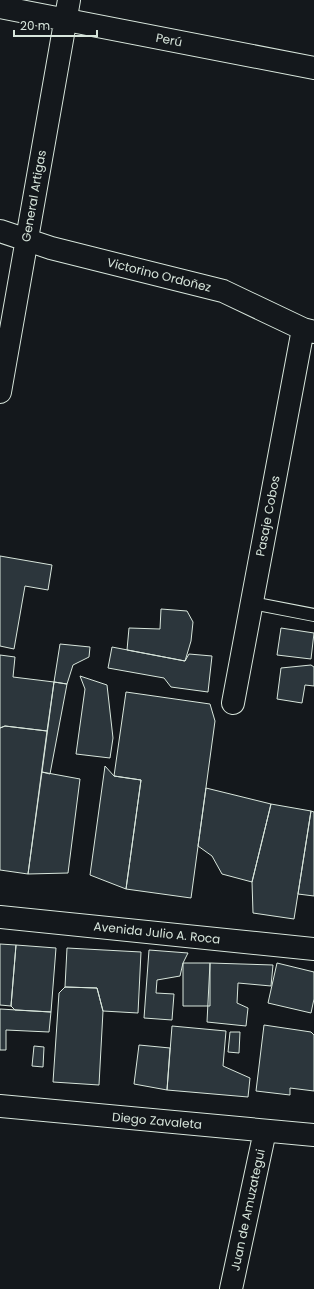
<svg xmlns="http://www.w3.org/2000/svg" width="314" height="1289" font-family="Poppins,sans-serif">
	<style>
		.building { fill: #2c363c; stroke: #d8e6dc }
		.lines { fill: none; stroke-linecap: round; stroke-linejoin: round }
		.lane-casing { stroke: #d8e6dc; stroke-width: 14 }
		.street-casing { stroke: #d8e6dc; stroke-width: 24 }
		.primary-casing { stroke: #d8e6dc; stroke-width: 24 }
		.lane { stroke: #14181c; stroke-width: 12 }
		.street { stroke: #14181c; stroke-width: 22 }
		.primary { stroke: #14181c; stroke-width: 22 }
		.labels { text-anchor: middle; stroke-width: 3; stroke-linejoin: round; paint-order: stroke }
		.street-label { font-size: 12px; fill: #d8e6dc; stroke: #14181c }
	</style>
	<rect width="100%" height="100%" fill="#14181c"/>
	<path class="building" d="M 0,556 L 52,565 L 48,590 L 25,586 L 14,649 L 0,646 Z
		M 161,609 L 187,611 L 193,622 L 191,641 L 185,661 L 127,650 L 129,628 L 160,629 Z
		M 281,628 L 314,633 L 311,659 L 277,655 Z
		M 60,644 L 90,647 L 89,657 L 73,665 L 67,684 L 54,682 Z
		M 112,647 L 185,661 L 189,654 L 212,656 L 208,692 L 171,687 L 164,678 L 108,668 Z
		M 0,655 L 15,657 L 13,677 L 54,682 L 47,731 L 5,726 L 0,728 Z
		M 311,665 L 314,667 L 314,686 L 305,685 L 302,703 L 277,699 L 281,668 Z
		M 80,676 L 107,685 L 113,738 L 110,758 L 76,754 L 85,689 Z
		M 54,682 L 67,684 L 50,774 L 42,772 Z
		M 126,692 L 210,704 L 215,721 L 191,898 L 126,889 L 141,780 L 114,776 Z
		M 5,726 L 47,731 L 28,874 L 0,870 L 0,728 Z
		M 105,766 L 114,776 L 141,780 L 126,889 L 90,875 Z
		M 42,772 L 80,779 L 68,873 L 28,874 Z
		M 206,788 L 271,804 L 252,882 L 222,874 L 212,856 L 198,846 Z
		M 271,804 L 311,811 L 294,919 L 253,913 L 252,882 Z
		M 311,811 L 314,812 L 314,896 L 298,894 Z
		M 0,944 L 16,945 L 11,1006 L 0,1005 Z
		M 16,945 L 56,948 L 51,1012 L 15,1010 L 11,1006 Z
		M 67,948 L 141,952 L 138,1013 L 103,1011 L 97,988 L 65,987 Z
		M 149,950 L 188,953 L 183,963 L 180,976 L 157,980 L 156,993 L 174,994 L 172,1020 L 144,1018 Z
		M 183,963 L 210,963 L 210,1006 L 183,1006 Z
		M 210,963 L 273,965 L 271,986 L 238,983 L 237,1003 L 248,1008 L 246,1026 L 207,1022 Z
		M 277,963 L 314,972 L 314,999 L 311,1013 L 268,1003 Z
		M 65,987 L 97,988 L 103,1011 L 99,1085 L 53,1082 L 59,993 Z
		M 0,1009 L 51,1012 L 49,1032 L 6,1030 L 6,1050 L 0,1050 Z
		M 264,1025 L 311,1032 L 314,1035 L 314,1091 L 290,1088 L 290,1095 L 256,1091 Z
		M 172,1026 L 226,1031 L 223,1066 L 250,1078 L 248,1097 L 167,1090 Z
		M 230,1032 L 240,1032 L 239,1053 L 228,1052 Z
		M 139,1045 L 170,1048 L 167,1090 L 134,1084 Z
		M 34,1046 L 44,1047 L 43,1067 L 32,1066 Z"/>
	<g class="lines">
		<g class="lane-casing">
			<path id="lane" d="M 252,603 L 314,615"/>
		</g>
		<g class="street-casing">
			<path id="street" d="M 0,7 L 314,68
				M 0,231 L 51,248 L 223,291 L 303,329 L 314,332
				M 0,392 L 69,0
				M 233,703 L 303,329
				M 0,1106 L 314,1135
				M 231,1289 L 265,1131"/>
		</g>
		<g class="primary-casing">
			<path id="primary" d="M 0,917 L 314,949"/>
		</g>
		<use href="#lane" class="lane"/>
		<use href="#street" class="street"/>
		<use href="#primary" class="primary"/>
	</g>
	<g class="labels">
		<g class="street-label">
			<text transform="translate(169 40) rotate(11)" y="4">Perú</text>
			<text transform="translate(34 196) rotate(-80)" y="4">General Artigas</text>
			<text transform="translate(159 275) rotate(14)" y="4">Victorino Ordoñez</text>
			<text transform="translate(268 516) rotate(-79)" y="4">Pasaje Cobos</text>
			<text transform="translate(157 933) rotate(6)" y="4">Avenida Julio A. Roca</text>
			<text transform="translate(157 1121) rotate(5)" y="4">Diego Zavaleta</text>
			<text transform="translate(248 1210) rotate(-78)" y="4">Juan de Amuzategui</text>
		</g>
	</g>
	<path d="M14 30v6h83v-6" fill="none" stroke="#d8e6dc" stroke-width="2"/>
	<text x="20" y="30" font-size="12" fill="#d8e6dc" stroke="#14181c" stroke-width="3" paint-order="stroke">20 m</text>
</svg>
